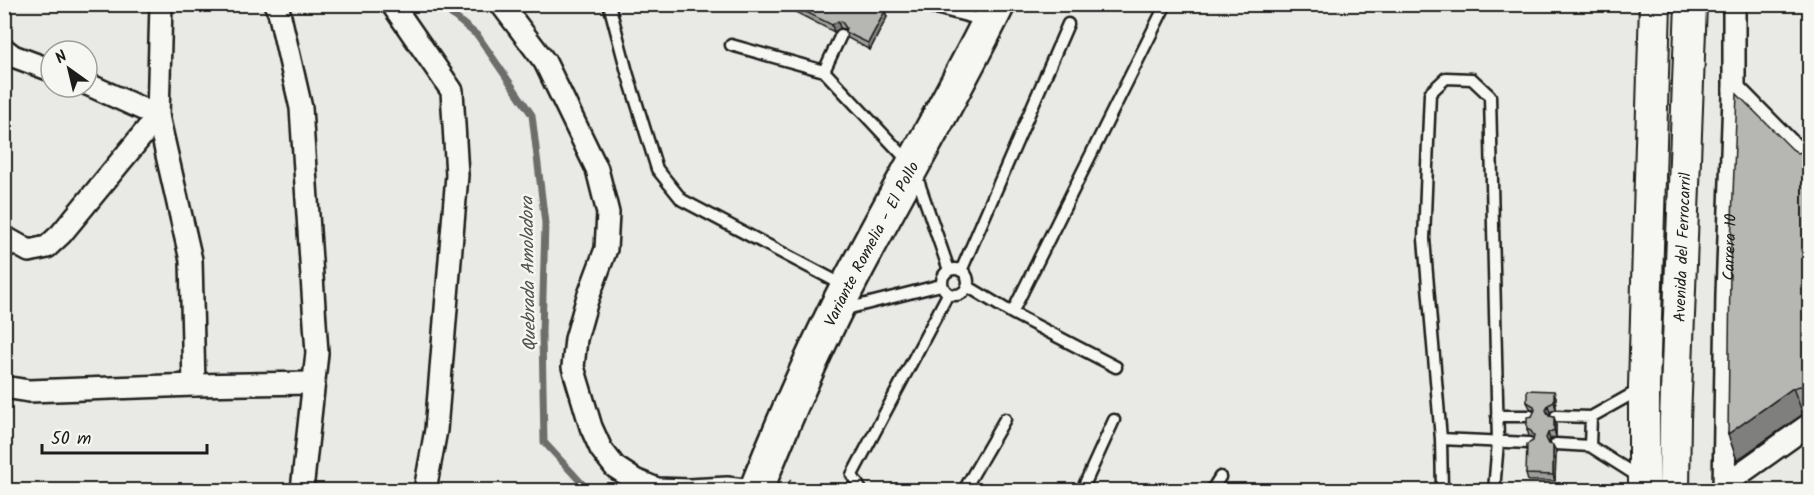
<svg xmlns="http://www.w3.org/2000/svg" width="1814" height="495" font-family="Kalam,sans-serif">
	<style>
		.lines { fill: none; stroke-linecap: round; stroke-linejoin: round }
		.stream { stroke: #6d6d6c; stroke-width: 7 }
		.lane-casing { stroke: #1c1c1c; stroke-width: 15 }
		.street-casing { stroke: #1c1c1c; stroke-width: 26 }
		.secondary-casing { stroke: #1c1c1c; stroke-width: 34 }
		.highway-casing { stroke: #1c1c1c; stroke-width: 38 }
		.path { stroke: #1c1c1c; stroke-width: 4; stroke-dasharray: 1.5 4.5; stroke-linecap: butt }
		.lane { stroke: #f6f6f2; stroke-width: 10 }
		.street { stroke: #f6f6f2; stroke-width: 21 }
		.secondary { stroke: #f6f6f2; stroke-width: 30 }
		.highway { stroke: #f6f6f2; stroke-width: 33 }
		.wall { fill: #9d9d9a; stroke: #1c1c1c; stroke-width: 1.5 }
		.shaded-wall { fill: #7f7f7d; stroke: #1c1c1c; stroke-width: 1.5 }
		.building { fill: #b6b6b3; stroke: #1c1c1c; stroke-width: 1.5 }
		.labels { text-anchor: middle; stroke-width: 5; stroke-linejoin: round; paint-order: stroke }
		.street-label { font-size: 16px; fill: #1c1c1c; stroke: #f6f6f2 }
		.water-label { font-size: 18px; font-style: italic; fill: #525251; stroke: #f6f6f2 }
	</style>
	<rect width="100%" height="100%" fill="#e9e9e5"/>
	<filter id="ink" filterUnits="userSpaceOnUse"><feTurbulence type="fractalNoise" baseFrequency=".0167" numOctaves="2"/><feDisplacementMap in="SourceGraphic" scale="12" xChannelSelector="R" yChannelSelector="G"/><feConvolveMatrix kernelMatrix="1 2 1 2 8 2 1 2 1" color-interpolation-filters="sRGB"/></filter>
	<g filter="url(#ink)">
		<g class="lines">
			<path class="stream" d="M 439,4 L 478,36 L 532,115 L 545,223 L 542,333 L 544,442 L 588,490"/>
			<g class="lane-casing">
				<path id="lane" d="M 609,4 L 627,72 L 657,169 L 682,200 L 845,286
					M 920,4 L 986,21
					M 841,35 L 824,71 L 913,166 L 949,270
					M 731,45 L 824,71
					M942 282a13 13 0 1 1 26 0a13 13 0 1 1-26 0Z
					M 961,271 L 1068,24
					M 967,286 L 1012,313 L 1166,4
					M 842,310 L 941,285
					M 1012,313 L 1116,367
					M 1497,416 L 1530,416
					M 1556,416 L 1591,417 L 1641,389
					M 1441,439 L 1424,239 L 1430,93 L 1446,78 L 1472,79 L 1490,96 L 1498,442 L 1494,490
					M 1556,444 L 1590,446 L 1639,477
					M 1590,446 L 1591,417
					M 861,490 L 852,475 L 948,294
					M 964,490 L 1005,419
					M 1082,490 L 1114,420
					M 1212,490 L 1220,477
					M 1442,490 L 1441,439 L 1529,443"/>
			</g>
			<g class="street-casing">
				<g id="street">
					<path d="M 161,4 L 158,116 L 191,260 L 194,385"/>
					<path d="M 275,4 L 279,12 L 301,108 L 317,353 L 302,490"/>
					<path d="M 392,4 L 452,91 L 457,175 L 436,430 L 425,490"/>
					<path d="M 501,4 L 545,62 L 597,169 L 608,213 L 606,249 L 587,300 L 576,339 L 573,367 L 591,427 L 601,449 L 615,467 L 635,480 L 657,489 L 689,490 L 727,488 L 745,490"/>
					<path d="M 4,49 L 13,56 L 51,70"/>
					<path d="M 87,84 L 158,116"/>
					<path d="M 1734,89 L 1810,166"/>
					<path d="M 4,237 L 29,251 L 47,247 L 61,234 L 158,116"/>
					<path d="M 4,387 L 29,391 L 194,385 L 313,383"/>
					<path d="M 1724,485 L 1810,424"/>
					<path id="s1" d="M 1724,490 L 1727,294 L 1734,96 L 1734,4"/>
				</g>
			</g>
			<g class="secondary-casing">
				<g id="secondary">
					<path d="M 1644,490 L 1644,387 L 1655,4"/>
					<path id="s2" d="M 1674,490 L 1675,419 L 1691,4"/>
				</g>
			</g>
			<g class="highway-casing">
				<g id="highway">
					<path id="s3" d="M 756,490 C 783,422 813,353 847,287 C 896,192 951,100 998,4"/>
				</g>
			</g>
			<path class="path" d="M 789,481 L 800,490"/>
			<use href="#lane" class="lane"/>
			<use href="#street" class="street"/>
			<use href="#secondary" class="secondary"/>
			<use href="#highway" class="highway"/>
		</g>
		<path class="wall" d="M 780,4 L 873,4 L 885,11 L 887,17 L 870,50 L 848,38 L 845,29 L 840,28 L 834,32 Z
			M 1792,149 L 1798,153 L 1809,151 L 1809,411 L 1803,414 L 1737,460 L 1728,434 Z
			M 1556,397 L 1556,409 L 1550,412 L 1549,415 L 1554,417 L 1556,424 L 1556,437 L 1550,439 L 1549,443 L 1556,451 L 1555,481 L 1528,481 L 1526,474 L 1534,438 L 1529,436 L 1527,429 L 1535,411 L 1530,408 L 1527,402 Z"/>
		<path class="shaded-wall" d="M 885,11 L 887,17 L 870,50 L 868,43 Z
			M 838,21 L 840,28 L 834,32 L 832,25 Z
			M 1793,388 L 1803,414 L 1737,460 L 1728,434 Z
			M 1554,391 L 1556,397 L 1556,409 L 1554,402 Z
			M 1548,405 L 1550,412 L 1549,416 L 1546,410 Z
			M 1554,417 L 1556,424 L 1556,437 L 1554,430 Z
			M 1548,433 L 1550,439 L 1549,444 L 1546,438 Z
			M 1553,445 L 1556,451 L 1555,481 L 1553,475 Z"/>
		<path class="building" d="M 790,4 L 873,4 L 885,11 L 868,43 L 845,32 L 846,28 L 842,22 L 838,21 L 832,25 Z
			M 1737,94 L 1792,149 L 1798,153 L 1809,150 L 1809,389 L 1800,386 L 1793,388 L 1728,434 L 1730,269 Z
			M 1527,390 L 1554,391 L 1554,402 L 1548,405 L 1546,410 L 1549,416 L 1554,417 L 1554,430 L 1548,433 L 1546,438 L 1549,444 L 1553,445 L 1553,475 L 1526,474 L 1527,444 L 1533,441 L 1534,436 L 1531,431 L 1527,429 L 1527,417 L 1532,416 L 1535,410 L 1534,406 L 1527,402 Z"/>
	</g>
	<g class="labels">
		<g class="street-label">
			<text dy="6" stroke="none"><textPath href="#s3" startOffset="272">Variante Romelia - El Pollo</textPath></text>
			<text dy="6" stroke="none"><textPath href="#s2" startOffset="243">Avenida del Ferrocarril</textPath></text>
			<text dy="6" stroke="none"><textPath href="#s1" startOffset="243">Carrera 10</textPath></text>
		</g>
		<g class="water-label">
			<text transform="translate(528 274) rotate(-91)" y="6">Quebrada Amoladora</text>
		</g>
	</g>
	<rect width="1814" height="495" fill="none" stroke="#f6f6f2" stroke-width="24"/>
	<rect x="12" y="12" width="1790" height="471" fill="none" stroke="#1c1c1c" stroke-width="2" filter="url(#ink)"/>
	<g transform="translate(69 69) rotate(326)"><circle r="28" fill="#f6f6f2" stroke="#9f9f9c" stroke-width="1.5"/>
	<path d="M0-4.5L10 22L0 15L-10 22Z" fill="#1c1c1c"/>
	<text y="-9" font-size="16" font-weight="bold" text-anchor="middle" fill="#1c1c1c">N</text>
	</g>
	<path d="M42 444v9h165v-9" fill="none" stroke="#1c1c1c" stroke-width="3"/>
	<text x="51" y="444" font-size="18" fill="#1c1c1c" stroke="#f6f6f2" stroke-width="4.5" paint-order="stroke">50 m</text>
</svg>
